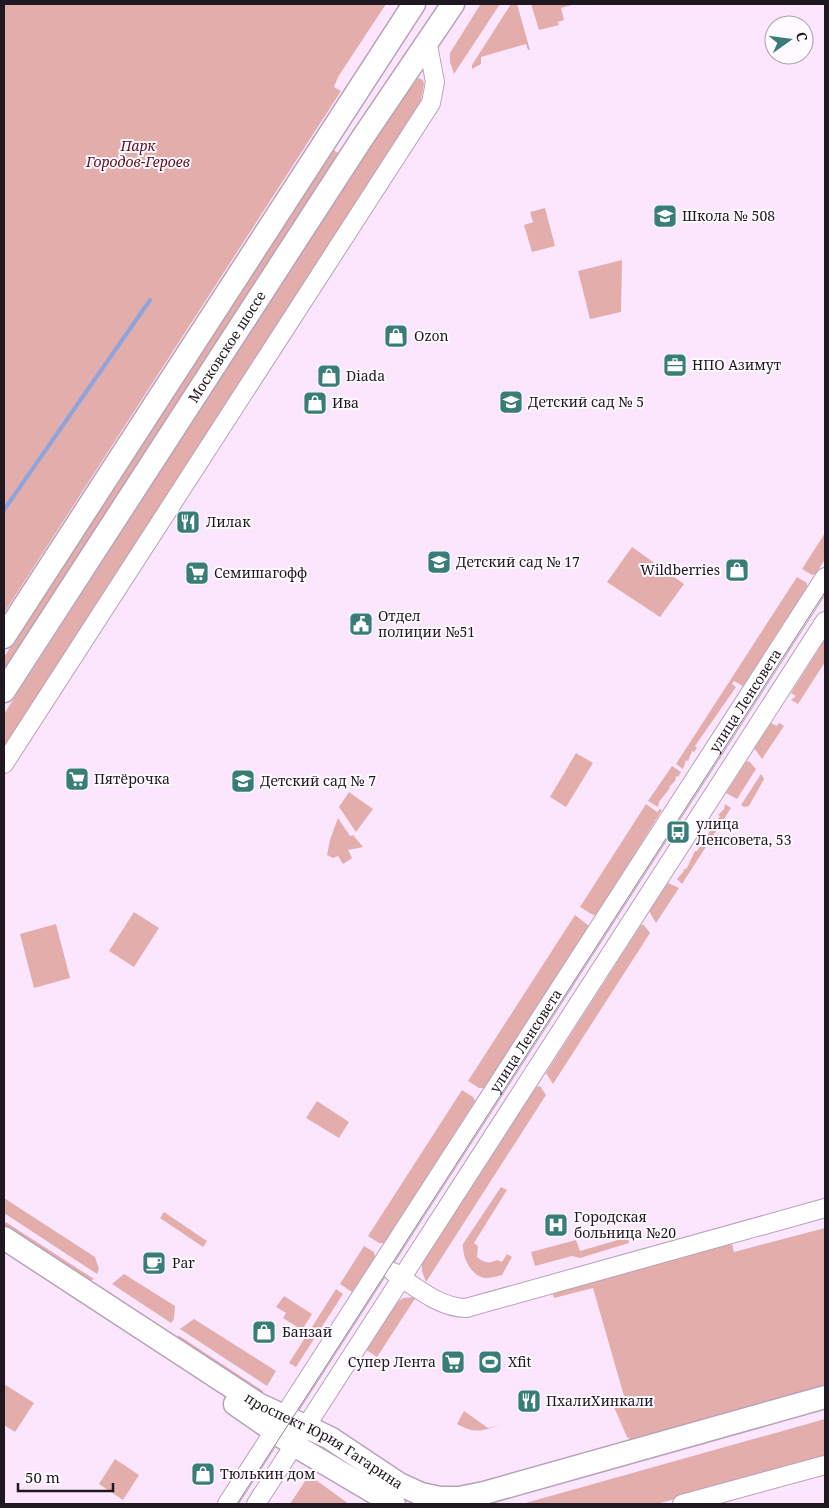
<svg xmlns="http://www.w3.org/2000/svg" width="829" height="1508" font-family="'Noto Serif',serif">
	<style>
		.green { fill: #e3adac }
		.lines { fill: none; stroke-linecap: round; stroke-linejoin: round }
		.stream { stroke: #8fa4dc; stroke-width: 4 }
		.minor-casing { stroke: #b7a2b8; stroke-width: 20 }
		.major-casing { stroke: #b7a2b8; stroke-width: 25 }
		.minor { stroke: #fff; stroke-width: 18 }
		.major { stroke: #fff; stroke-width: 22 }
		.tram { stroke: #928393; stroke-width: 1 }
		.labels { text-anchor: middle; stroke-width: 4; stroke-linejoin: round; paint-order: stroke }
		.park-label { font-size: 14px; font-style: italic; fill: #620e1a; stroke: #fefaff }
		.poi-label { font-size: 14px; fill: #201820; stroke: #fefaff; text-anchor: start }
		.street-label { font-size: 14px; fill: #201820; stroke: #fefaff }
	</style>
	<rect width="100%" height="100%" fill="#fce6fd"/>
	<path class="green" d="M 4,4 L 386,4 L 338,77 L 334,87 L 341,91 L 4,613 Z
		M 484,4 L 500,4 L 454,74 L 450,62 L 450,53 L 480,5 Z
		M 511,4 L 517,4 L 530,50 L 528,50 L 526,44 L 481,57 L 481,64 L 472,69 L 472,65 Z
		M 531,4 L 575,4 L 561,8 L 564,20 L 558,22 L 559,25 L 539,30 Z
		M 418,78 L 423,80 L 424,84 L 419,110 L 4,755 L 4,714 L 393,112 Z
		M 332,149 L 338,153 L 4,670 L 4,657 Z
		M 545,208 L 555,246 L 532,252 L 524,225 L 533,222 L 530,212 Z
		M 622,260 L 621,312 L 590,319 L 578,271 Z
		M 825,533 L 825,559 L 816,574 L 812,575 L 802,569 Z
		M 632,547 L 684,584 L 660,617 L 607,582 Z
		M 797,577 L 807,583 L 807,587 L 743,686 L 734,681 L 732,684 L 736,687 L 695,746 L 697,748 L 694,752 L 692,751 L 688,761 L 686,760 L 683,769 L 676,764 Z
		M 825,639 L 825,662 L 798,704 L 791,700 L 796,696 L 791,693 Z
		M 771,723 L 777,726 L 779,723 L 784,726 L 762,759 L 754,748 Z
		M 576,753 L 593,763 L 566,807 L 550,797 Z
		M 749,761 L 756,769 L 737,799 L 726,793 L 746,762 Z
		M 672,766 L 681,772 L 678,777 L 676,776 L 675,781 L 669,787 L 670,788 L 659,802 L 658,807 L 648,801 Z
		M 761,774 L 764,779 L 749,806 L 744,807 L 741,805 Z
		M 349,792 L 373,809 L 356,832 L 339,807 Z
		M 646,804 L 657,812 L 660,809 L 662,810 L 597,914 L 593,915 L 580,907 Z
		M 725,804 L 731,808 L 682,884 L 677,879 L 684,871 L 683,870 L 687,868 L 695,851 L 697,851 L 704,841 L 703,839 L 707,837 L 715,820 L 717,821 L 720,816 L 718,815 L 724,809 Z
		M 338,818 L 350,836 L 353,835 L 363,847 L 348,850 L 352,858 L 343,864 L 338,856 L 333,858 L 327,855 L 330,840 Z
		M 668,883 L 679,888 L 656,923 L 649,911 Z
		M 134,912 L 159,928 L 134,967 L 109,951 Z
		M 575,915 L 589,926 L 484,1088 L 479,1088 L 468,1081 Z
		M 56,924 L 70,978 L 34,988 L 20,934 Z
		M 641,925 L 644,925 L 650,933 L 553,1084 L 546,1073 Z
		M 540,1086 L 546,1095 L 426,1282 L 422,1271 L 422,1263 L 536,1087 Z
		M 462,1090 L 473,1097 L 475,1101 L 384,1243 L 379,1243 L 368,1236 Z
		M 317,1101 L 349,1122 L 339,1138 L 306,1118 Z
		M 501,1187 L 507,1190 L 474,1243 L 478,1246 L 477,1257 C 484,1263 489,1264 497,1260 L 502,1262 L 507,1254 L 512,1257 L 502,1275 C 497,1276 491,1278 486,1278 C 471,1277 462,1257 463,1244 Z
		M 4,1198 L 95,1257 L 99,1269 L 97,1274 L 4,1213 Z
		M 164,1212 L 207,1241 L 203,1247 L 160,1218 Z
		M 4,1221 L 94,1279 L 86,1283 L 4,1230 Z
		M 825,1228 L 825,1388 L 634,1441 L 627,1437 L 614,1407 L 626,1403 L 593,1288 L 554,1298 L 551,1289 L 731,1240 L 734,1252 Z
		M 628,1237 L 629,1243 L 580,1258 L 572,1256 L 535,1266 L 531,1252 L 576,1240 L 580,1251 Z
		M 364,1246 L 374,1252 L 375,1257 L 352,1292 L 340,1284 Z
		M 124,1274 L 175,1306 L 174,1319 L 171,1323 L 112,1284 Z
		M 336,1289 L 343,1294 L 296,1367 L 289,1363 Z
		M 284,1296 L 312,1314 L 302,1330 L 283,1318 L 286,1313 L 276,1307 Z
		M 416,1297 L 377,1357 L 365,1349 L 396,1303 L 403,1298 Z
		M 194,1319 L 276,1371 L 267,1386 L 180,1329 Z
		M 178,1335 L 263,1391 L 260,1396 L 179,1343 Z
		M 4,1384 L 34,1403 L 15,1432 L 4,1425 Z
		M 464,1411 L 488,1428 L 502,1425 C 482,1430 477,1435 457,1424 Z
		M 825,1419 L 825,1457 L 657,1504 L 522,1504 Z
		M 115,1459 L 139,1475 L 123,1500 L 99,1484 Z
		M 309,1475 L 349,1504 L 290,1504 Z"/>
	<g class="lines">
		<path class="stream" d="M 4,510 L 150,300"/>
		<g class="minor-casing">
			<g id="minor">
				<path d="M 4,764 L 431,103 L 435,82 L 427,40"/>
				<path d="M 393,1272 C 414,1286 440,1308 466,1308 L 825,1208"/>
				<path id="s1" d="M 227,1504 L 825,577"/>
				<path d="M 256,1504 L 825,621"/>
				<path d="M 682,1504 L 825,1465"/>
			</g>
		</g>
		<g class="major-casing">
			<g id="major">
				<path d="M 4,637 L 414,4"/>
				<path id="s2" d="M 4,691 L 361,140 L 453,4"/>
				<path id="s3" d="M 4,1238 L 258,1404 L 330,1438 L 399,1484 L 421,1494 L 440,1498 L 459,1498 L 484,1493 L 825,1397"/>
				<path d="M 235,1404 L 294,1445 L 394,1504"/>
			</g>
		</g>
		<use href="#minor" class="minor"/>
		<use href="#major" class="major"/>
		<path class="tram" d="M 237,1504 L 825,592"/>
	</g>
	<defs>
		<g id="school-square" transform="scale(1.25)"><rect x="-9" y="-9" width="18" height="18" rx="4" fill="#387e77" stroke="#fefaff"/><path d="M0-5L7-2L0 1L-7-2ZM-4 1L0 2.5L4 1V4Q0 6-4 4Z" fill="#fff"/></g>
		<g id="shop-square" transform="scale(1.25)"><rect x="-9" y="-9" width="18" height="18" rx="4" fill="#387e77" stroke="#fefaff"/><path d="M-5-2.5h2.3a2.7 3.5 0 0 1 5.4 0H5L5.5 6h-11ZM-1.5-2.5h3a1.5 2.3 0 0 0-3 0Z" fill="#fff"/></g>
		<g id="office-square" transform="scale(1.25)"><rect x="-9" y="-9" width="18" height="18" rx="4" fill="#387e77" stroke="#fefaff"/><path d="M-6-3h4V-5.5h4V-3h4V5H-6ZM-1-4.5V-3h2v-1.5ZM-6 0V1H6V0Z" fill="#fff"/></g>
		<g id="restaurant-square" transform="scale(1.25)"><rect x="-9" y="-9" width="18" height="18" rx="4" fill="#387e77" stroke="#fefaff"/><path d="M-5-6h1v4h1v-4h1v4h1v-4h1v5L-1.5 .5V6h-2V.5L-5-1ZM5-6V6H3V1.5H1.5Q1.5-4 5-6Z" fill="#fff"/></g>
		<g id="supermarket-square" transform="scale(1.25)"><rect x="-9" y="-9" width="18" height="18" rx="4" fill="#387e77" stroke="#fefaff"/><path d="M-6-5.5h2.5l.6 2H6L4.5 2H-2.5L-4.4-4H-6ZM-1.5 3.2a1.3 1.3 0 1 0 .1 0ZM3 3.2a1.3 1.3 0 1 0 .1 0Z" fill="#fff"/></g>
		<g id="civic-square" transform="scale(1.25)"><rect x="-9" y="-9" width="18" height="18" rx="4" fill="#387e77" stroke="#fefaff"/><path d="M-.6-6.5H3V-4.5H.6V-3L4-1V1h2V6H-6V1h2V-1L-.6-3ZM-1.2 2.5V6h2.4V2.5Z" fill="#fff"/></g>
		<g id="bus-square" transform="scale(1.25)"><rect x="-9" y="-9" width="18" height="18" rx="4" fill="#387e77" stroke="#fefaff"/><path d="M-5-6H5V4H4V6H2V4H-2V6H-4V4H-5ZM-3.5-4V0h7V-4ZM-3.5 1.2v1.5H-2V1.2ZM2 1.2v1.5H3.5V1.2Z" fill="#fff"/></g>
		<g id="hospital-square" transform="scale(1.25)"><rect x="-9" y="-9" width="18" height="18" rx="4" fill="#387e77" stroke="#fefaff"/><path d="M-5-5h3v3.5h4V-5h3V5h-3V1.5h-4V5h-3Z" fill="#fff"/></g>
		<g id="cafe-square" transform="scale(1.25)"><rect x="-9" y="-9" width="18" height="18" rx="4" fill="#387e77" stroke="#fefaff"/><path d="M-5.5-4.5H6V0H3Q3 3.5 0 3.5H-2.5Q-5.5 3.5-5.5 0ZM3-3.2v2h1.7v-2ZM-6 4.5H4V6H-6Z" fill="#fff"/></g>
		<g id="stadium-square" transform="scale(1.25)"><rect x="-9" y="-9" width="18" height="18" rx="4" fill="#387e77" stroke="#fefaff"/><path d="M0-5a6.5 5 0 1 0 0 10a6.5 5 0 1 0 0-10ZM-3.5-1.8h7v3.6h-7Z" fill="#fff"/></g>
	</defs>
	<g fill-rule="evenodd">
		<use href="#school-square" x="665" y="216"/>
		<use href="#shop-square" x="396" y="336"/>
		<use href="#office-square" x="675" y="365"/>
		<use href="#shop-square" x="329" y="376"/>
		<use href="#school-square" x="511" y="402"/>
		<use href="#shop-square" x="315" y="403"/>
		<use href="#restaurant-square" x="188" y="522"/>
		<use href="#school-square" x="439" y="562"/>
		<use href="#shop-square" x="737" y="570"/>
		<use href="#supermarket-square" x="197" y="573"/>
		<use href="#civic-square" x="361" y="624"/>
		<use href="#supermarket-square" x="77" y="779"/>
		<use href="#school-square" x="243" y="781"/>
		<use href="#bus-square" x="678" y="832"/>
		<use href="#hospital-square" x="556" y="1225"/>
		<use href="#cafe-square" x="154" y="1263"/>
		<use href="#shop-square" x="264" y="1332"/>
		<use href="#supermarket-square" x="453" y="1362"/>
		<use href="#stadium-square" x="490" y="1362"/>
		<use href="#restaurant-square" x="529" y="1401"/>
		<use href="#shop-square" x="203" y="1474"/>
	</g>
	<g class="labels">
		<g class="park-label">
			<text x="138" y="151">Парк<tspan x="138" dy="16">Городов-Героев</tspan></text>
		</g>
		<g class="poi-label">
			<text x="682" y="221">Школа № 508</text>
			<text x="414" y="341">Ozon</text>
			<text x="692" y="370">НПО Азимут</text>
			<text x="346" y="381">Diada</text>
			<text x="528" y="407">Детский сад № 5</text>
			<text x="332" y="408">Ива</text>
			<text x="206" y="527">Лилак</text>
			<text x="456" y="567">Детский сад № 17</text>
			<text x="720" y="575" text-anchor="end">Wildberries</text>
			<text x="214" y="578">Семишагофф</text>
			<text x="378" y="621">Отдел<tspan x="378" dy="16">полиции №51</tspan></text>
			<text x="94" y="784">Пятёрочка</text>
			<text x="260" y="786">Детский сад № 7</text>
			<text x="696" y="829">улица<tspan x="696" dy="16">Ленсовета, 53</tspan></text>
			<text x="574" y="1222">Городская<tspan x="574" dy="16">больница №20</tspan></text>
			<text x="172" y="1268">Par</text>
			<text x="282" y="1337">Банзай</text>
			<text x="436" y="1367" text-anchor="end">Супер Лента</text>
			<text x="508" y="1367">Xfit</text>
			<text x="546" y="1406">ПхалиХинкали</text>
			<text x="220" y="1479">Тюлькин дом</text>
		</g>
		<g class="street-label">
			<text dy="5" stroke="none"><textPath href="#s2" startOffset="410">Московское шоссе</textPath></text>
			<text dy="5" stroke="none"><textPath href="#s1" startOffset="956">улица Ленсовета</textPath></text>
			<text dy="5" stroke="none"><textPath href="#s1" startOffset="551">улица Ленсовета</textPath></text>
			<text dy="5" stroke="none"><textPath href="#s3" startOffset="379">проспект Юрия Гагарина</textPath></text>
		</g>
	</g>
	<rect width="829" height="1508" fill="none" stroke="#201820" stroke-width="10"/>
	<g transform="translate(789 40) rotate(76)"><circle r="24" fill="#fefaff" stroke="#a5a0a6"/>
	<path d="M0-4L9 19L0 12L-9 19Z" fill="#387e77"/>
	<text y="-8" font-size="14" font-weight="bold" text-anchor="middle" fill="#201820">С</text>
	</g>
	<path d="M18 1483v8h95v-8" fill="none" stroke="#201820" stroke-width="2.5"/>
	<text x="25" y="1483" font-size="15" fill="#201820" stroke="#fefaff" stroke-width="4" paint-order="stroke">50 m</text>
</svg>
